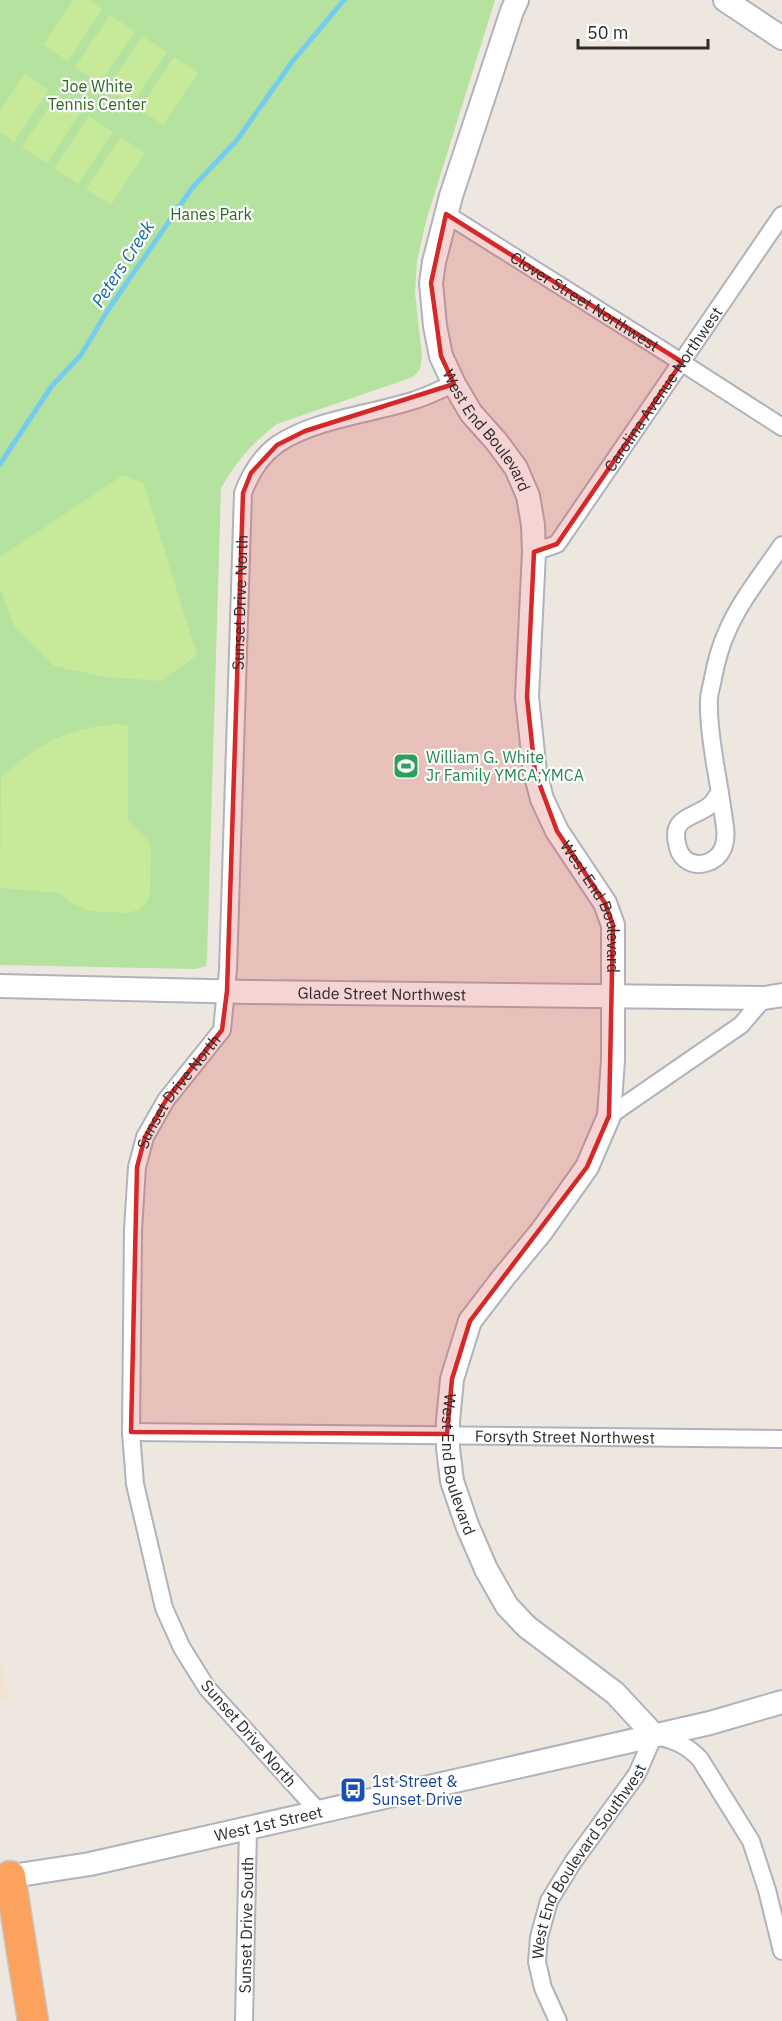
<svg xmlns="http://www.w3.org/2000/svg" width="782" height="2021" font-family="'IBM Plex Sans',sans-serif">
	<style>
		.education { fill: #eee4d0 }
		.green { fill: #b5e29e }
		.pitch { fill: #c7e99a }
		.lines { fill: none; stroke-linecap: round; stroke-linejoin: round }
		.stream { stroke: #76ccec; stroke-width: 5 }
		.street-casing { stroke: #b0b2bc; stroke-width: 20 }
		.secondary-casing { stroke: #b0b2bc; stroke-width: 26 }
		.highway-casing { stroke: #c8c8c8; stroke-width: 33 }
		.street { stroke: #fff; stroke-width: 16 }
		.secondary { stroke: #fff; stroke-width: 22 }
		.highway { stroke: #faa25e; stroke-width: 30 }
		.marked { fill: #d62828; fill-opacity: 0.2; stroke: #d62828; stroke-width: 4.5; stroke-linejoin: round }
		.labels { text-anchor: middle; stroke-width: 4.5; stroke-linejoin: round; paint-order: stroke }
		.park-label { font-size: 16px; fill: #2c691d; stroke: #fff }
		.street-label { font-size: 16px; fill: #2c2c2c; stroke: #fff }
		.leisure-label { font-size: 16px; fill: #27864d; stroke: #fff; text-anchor: start }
		.transit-label { font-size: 16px; fill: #164399; stroke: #fff; text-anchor: start }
		.water-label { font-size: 18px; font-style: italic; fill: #126b9b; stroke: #fff }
	</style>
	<rect width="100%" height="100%" fill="#ede7df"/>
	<path class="education" d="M 0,1661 L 10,1699 L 0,1701 Z"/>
	<path class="green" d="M 0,0 L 495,0 L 426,221 L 417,261 L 415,293 L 422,356 L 420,369 L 413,377 L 277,424 C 253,442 236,462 221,488 L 207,958 L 206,966 L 196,969 L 0,965 Z"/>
	<path class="pitch" d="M 73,0 L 88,0 L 102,9 L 68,61 L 43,45 Z
		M 110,15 L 135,31 L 100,83 L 75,67 Z
		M 142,36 L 167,52 L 132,104 L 108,88 Z
		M 174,57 L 198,73 L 163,125 L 139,109 Z
		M 25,73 L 49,90 L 14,142 L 0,132 L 0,111 Z
		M 57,95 L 81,111 L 47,163 L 22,147 Z
		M 89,116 L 113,132 L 78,184 L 54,168 Z
		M 121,137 L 145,153 L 111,205 L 86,189 Z
		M 123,475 L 144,484 L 197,655 L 162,681 L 106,677 L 54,666 L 14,627 L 0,588 L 0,557 Z
		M 116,724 L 128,725 L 128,821 L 148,840 L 151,849 L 150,895 L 146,903 L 138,910 L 127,913 L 89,911 L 69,902 L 60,893 L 0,888 L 1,777 C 38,743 66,729 116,724 Z"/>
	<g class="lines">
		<path class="stream" d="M 0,464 L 51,387 L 81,355 L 108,310 L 192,188 L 237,140 L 292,62 L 344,0"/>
		<g class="street-casing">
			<g id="street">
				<path id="s1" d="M 446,214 L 667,353 L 782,427"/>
				<path id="s2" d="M 534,552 L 557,544 L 782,215"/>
				<path d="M 720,792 C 716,797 714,802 709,806 C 693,818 671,817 677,843 C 678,850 680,855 685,859 C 691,864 699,865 706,863 C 723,858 727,843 725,827 C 722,806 719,785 715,764 C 712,743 708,722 709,700 C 709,693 712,685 713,678 C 716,663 720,647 726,634 C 739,602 763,573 782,545"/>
				<path d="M 609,1116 L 741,1025 L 764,998"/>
				<path id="s3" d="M 131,1432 L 782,1439"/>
				<path id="s4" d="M 319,1812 L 207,1688 L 182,1648 L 164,1608 L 135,1484 L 131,1432 L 133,1230 L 137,1167 L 145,1137 L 166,1100 L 222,1030 L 228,970 L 243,493 C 250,474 261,456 278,444 C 315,419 373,414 415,400 C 428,396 441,389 454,384"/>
				<path id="s5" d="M 244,2021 L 248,1828"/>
				<path id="s6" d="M 558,2021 L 543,1988 L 537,1962 L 539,1937 L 549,1901 L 573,1862 L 637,1774 L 654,1735 C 673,1740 686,1744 700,1759 L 751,1841 L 767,1890 L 782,1951"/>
			</g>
		</g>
		<g class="secondary-casing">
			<g id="secondary">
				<path id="s7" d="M 517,0 L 512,11 L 451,196 L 434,262 L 431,283 L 435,326 L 441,356 L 454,384 L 471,413 L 496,441 L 516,468 L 528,496 L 533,525 L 534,552 L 527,697 L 535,772 L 542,799 L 557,831 L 605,903 L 613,925 L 613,1060 L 609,1116 L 587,1167 L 541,1232 L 503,1278 L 470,1321 L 452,1379 L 448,1421 L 448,1448 L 452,1481 L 467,1525 L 486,1569 L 507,1606 L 527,1627 L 615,1693 L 654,1735"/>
				<path d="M 725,0 L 782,38"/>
				<path id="s8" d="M 0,986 L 249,992 L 764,998 L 782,995"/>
				<path id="s9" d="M 0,1878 L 90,1864 L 710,1723 L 782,1702"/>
			</g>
		</g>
		<g class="highway-casing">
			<path id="highway" d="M 10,1876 L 33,2021"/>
		</g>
		<use href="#street" class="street"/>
		<use href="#secondary" class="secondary"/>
		<use href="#highway" class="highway"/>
	</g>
	<path class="marked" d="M 446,214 L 682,362 L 557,544 L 534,552 L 527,697 L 535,772 L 557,831 L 605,903 L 613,925 L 609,1116 L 587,1167 L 470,1321 L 452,1379 L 447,1434 L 131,1432 L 137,1167 L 145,1137 L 166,1100 L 222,1030 L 227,991 L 243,493 L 251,473 L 277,445 L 305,431 L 454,384 L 441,356 L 431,283 Z"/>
	<defs>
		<g id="stadium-square" transform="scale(1.35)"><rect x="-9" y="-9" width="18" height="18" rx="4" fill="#2e9e5b" stroke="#fff"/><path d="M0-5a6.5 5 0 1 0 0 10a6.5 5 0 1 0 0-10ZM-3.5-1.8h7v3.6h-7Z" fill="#fff"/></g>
		<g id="bus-square" transform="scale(1.35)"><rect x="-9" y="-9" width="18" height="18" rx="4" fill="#1a4fb4" stroke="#fff"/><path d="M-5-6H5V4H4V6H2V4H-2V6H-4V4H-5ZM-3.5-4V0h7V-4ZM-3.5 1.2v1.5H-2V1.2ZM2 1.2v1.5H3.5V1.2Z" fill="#fff"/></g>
	</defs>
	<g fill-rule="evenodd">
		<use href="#stadium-square" x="406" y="766"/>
		<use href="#bus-square" x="353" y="1790"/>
	</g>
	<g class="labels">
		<g class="park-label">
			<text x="97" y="92">Joe White<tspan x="97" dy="18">Tennis Center</tspan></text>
			<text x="211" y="220">Hanes Park</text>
		</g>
		<g class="street-label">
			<text dy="6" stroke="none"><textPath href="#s1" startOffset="164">Clover Street Northwest</textPath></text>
			<text dy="6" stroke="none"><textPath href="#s2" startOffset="212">Carolina Avenue Northwest</textPath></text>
			<text dy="6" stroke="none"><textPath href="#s7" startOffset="458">West End Boulevard</textPath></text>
			<text dy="6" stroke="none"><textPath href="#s4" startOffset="1294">Sunset Drive North</textPath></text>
			<text dy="6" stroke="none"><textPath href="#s7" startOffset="962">West End Boulevard</textPath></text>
			<text dy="6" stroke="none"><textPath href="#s8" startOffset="382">Glade Street Northwest</textPath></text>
			<text dy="6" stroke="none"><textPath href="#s4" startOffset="790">Sunset Drive North</textPath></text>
			<text dy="6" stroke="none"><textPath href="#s3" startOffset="434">Forsyth Street Northwest</textPath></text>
			<text dy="6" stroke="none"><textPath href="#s7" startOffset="1574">West End Boulevard</textPath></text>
			<text transform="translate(249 1733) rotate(49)" y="6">Sunset Drive North</text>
			<text dy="6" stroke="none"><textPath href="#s9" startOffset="274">West 1st Street</textPath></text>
			<text dy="6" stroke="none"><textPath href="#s6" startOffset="178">West End Boulevard Southwest</textPath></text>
			<text dy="6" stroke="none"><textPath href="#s5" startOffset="96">Sunset Drive South</textPath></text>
		</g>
		<g class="leisure-label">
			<text x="426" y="763">William G. White<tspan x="426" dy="18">Jr Family YMCA;YMCA</tspan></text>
		</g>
		<g class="transit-label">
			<text x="372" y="1787">1st Street &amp;<tspan x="372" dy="18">Sunset Drive</tspan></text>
		</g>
		<g class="water-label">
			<text transform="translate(123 264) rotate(-57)" y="6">Peters Creek</text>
		</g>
	</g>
	<path d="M578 39v9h130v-9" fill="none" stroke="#2c2c2c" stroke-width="3"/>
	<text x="587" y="39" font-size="18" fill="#2c2c2c" stroke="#ffffff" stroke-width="4.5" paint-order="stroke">50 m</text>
</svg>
